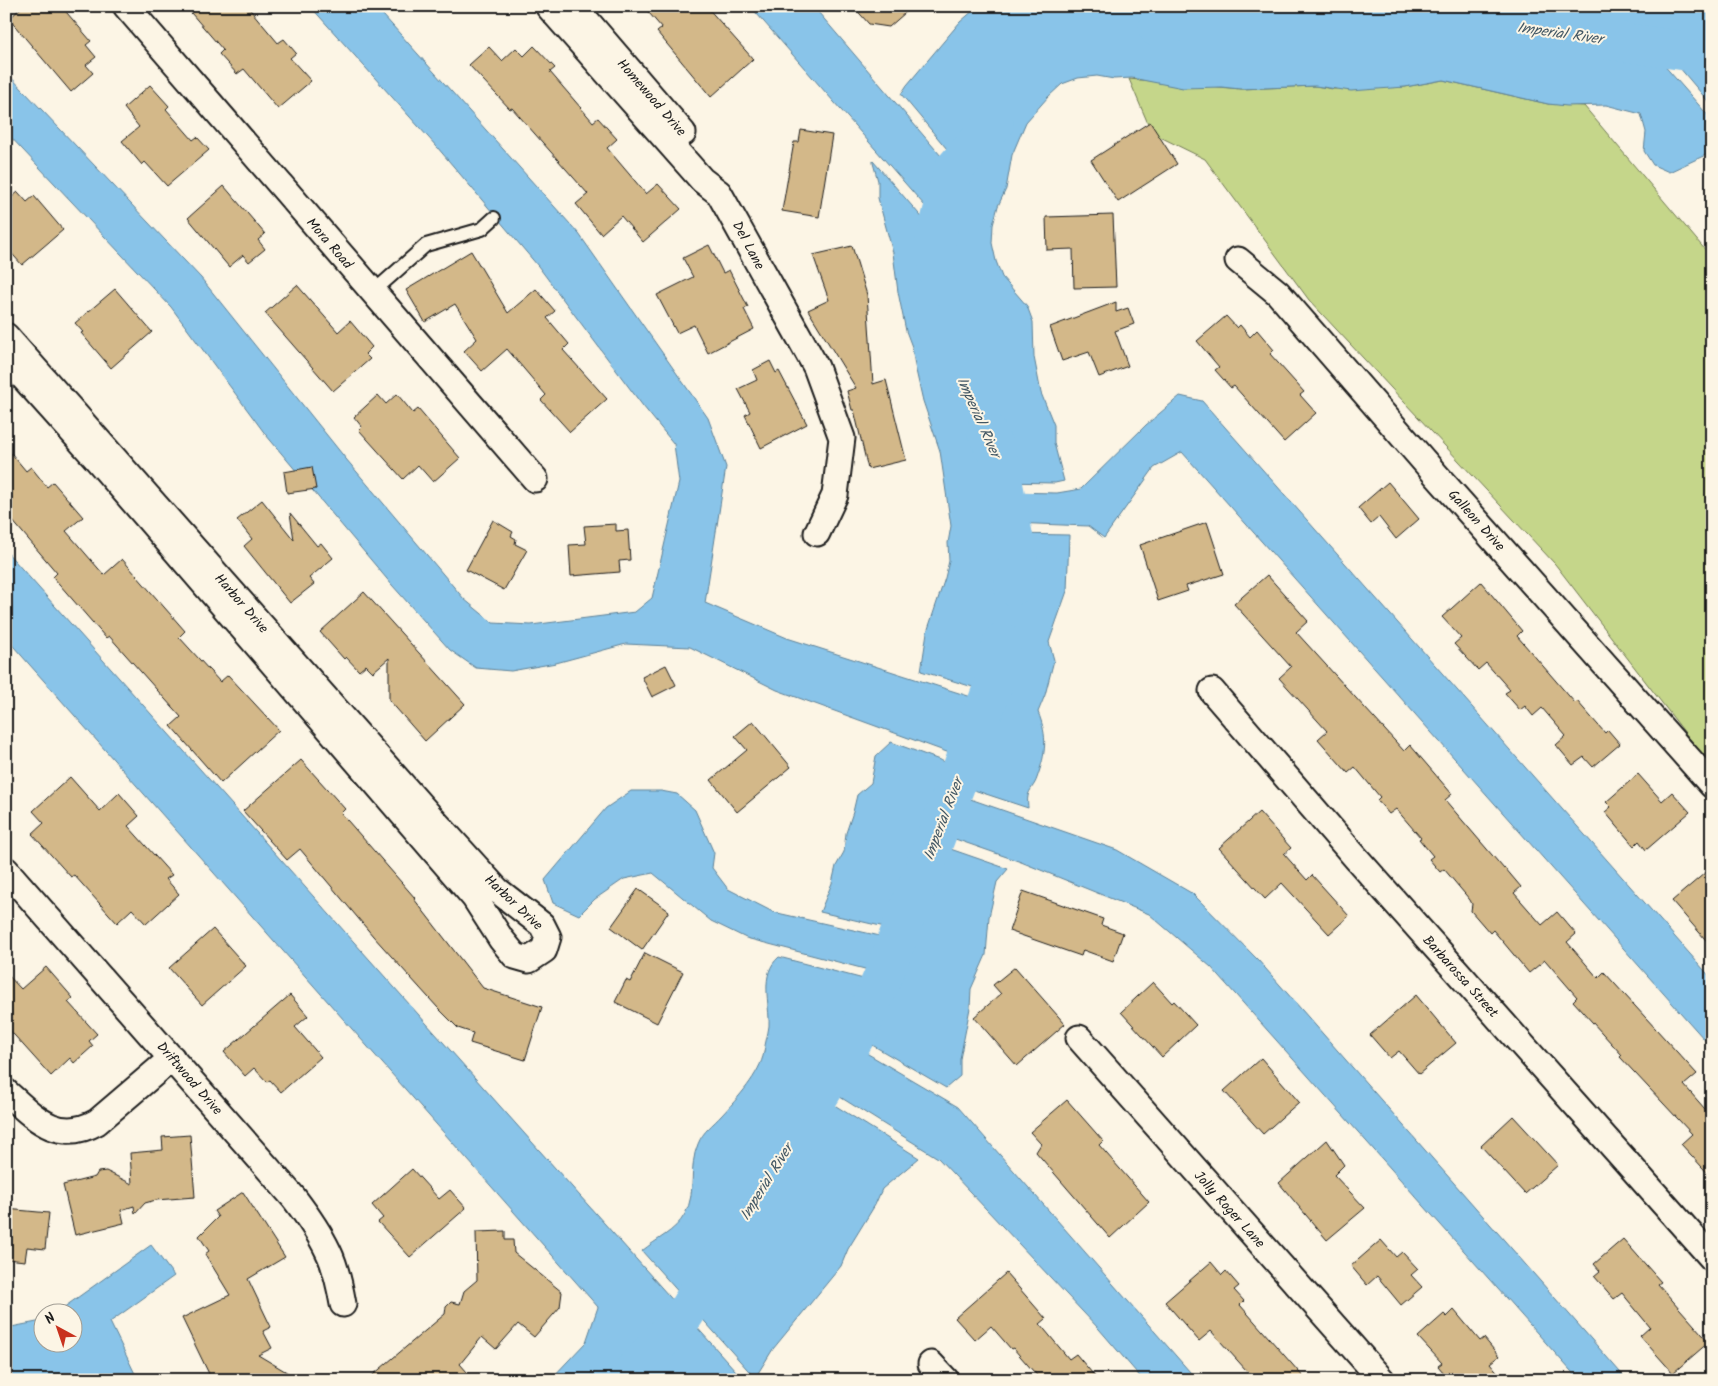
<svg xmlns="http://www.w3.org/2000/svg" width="1718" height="1386" font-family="Kalam,sans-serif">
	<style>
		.green { fill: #c5d68a; stroke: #707953 }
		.water { fill: #89c4e9; stroke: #5d8197 }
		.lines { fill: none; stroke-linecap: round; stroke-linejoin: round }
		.river { stroke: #89c4e9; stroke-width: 39 }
		.building { fill: #d3b889; stroke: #1c1c1c }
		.service-casing { stroke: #1c1c1c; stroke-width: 16 }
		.minor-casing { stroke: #1c1c1c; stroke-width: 29 }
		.service { stroke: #fcf5e5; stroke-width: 12 }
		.minor { stroke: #fcf5e5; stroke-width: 25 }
		.labels { text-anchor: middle; stroke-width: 4; stroke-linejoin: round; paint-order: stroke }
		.street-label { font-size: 14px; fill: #1c1c1c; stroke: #fcf5e5 }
		.water-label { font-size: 15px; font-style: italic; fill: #425764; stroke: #fcf5e5 }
	</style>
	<rect width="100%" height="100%" fill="#fcf5e5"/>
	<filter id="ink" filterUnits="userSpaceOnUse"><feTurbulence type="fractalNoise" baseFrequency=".02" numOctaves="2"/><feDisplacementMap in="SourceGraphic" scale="10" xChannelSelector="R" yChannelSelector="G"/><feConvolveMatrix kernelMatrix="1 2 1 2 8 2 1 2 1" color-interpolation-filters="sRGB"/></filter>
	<g filter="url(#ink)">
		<path class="green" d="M 1129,79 L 1241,89 L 1315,86 L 1333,89 L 1405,87 L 1443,80 L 1548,104 L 1584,106 L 1712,258 L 1712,768 L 1555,564 L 1309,300 L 1205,159 L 1152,133 Z"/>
		<path class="water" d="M 310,6 L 375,6 L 579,234 L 708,418 L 726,467 L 705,603 L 787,638 L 987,702 L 966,759 L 777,690 L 690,647 L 626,644 L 556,663 L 511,671 L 476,668 L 450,650 L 392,585 L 266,435 L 171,307 L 6,132 L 6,72 L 201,278 L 346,459 L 464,599 L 493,623 L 531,625 L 635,612 L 652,598 L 679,482 L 674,444 L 643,406 L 538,266 L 437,147 Z
			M 750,6 L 813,6 L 953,170 L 939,222 Z
			M 1015,6 L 1206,6 L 1212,23 L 1219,30 L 1387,33 C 1400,28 1396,17 1394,6 L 1712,6 L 1712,58 C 1708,54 1705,49 1701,45 C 1694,39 1665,38 1656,39 L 1653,48 L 1655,55 L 1712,120 L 1712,152 L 1669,172 L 1653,165 L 1644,151 L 1646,132 L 1641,114 L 1606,105 L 1567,106 L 1548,104 L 1443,80 L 1405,87 L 1351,91 L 1315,86 L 1240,89 L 1221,87 L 1183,88 L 1132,78 L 1114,79 L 1097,76 L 1078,78 L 1062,84 L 1048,97 L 1026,122 L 1012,155 L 1006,189 L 998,206 L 993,225 L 992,243 L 996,261 L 1002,277 L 1027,306 L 1033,322 L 1034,357 L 1041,393 L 1054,425 L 1054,443 L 1064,481 L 1055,483 L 1001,482 L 996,486 C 994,499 998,530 1012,534 L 1069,535 L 1067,591 L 1049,642 L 1054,660 L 1045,695 L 1038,712 C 1048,737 1046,753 1037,778 C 1035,785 1029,790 1028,796 C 1027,800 1028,805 1028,808 L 956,784 L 950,783 L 944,789 L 929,829 C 928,837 930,839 936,844 L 1008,869 L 997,882 L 989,917 L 986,955 L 971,989 L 970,1008 L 960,1059 L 960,1076 L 946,1088 L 855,1035 L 849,1033 L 842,1038 L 816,1081 L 815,1091 L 820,1096 L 919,1158 L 882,1189 L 875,1205 L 848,1249 L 841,1266 L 773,1349 L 755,1378 L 642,1251 C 656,1239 675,1232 685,1214 C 697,1192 688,1167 698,1144 C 703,1131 713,1125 722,1115 C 737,1099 760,1074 764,1052 C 765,1043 768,1034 769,1026 C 770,1003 759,974 779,957 L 883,984 C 898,982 902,957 907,944 C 908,937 905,933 898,930 L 820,912 L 832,883 L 836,866 L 844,852 L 846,833 L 853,812 L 857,795 L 871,783 L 876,756 L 891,742 L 964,769 L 969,769 L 976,763 L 997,707 L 995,697 L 989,692 L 921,671 L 927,632 L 945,578 L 949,561 L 948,543 L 951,526 L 940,451 L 923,401 L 915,366 L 912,347 L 906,331 L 898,292 L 893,253 L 878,198 L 878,181 L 873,163 L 873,161 L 932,229 L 941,233 L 946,231 L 950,226 L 963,174 L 962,167 L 901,94 L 907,85 L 960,22 L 974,10 L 1009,9 Z
			M 1216,6 L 1385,6 L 1386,22 L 1221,20 Z
			M 1663,48 L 1695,52 L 1712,73 L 1712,106 Z
			M 1180,396 L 1202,401 L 1712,979 L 1712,1048 L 1182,452 L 1154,468 L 1104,538 L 1088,526 L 1011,523 L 1005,492 L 1057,493 L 1081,489 L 1146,425 Z
			M 6,551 L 685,1314 L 744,1380 L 550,1380 L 586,1342 L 598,1307 L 6,638 Z
			M 631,791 L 661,791 L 677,794 L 695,810 L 714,853 L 712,868 L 728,889 L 773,912 L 898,940 L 884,974 L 746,938 L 711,921 L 653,873 L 624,879 L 595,899 L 579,915 L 553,903 L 545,880 L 606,808 Z
			M 953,793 L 1117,850 L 1193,894 L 1258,960 L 1627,1380 L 1579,1380 L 1211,967 L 1149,914 L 1021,862 L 938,833 Z
			M 851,1044 L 958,1107 L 1197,1380 L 1143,1380 L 1099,1329 L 938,1158 L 824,1087 Z
			M 151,1245 L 174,1276 L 110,1322 L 138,1380 L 6,1380 L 6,1328 L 42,1321 L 42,1344 L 72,1344 L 72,1314 L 56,1313 Z"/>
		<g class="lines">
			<path class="river" d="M 1158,28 L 1183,20 L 1448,23
				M 1601,39 L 1685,51 L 1712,53
				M 941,285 L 935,241 L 953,170 L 994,124
				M 986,430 L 998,456 L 1018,560 L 1013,586
				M 792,1140 L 860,1029 L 884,974 L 992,689 L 1002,642
				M 626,1380 L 685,1314 L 718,1261"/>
		</g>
		<path class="building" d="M 23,6 L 61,6 L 91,41 L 86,45 L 96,57 L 86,65 L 93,73 L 71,92 L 9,19 Z
			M 185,6 L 247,6 L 278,43 L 284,39 L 296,53 L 290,58 L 311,81 L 278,109 L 244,69 L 237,74 L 219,54 L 223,50 Z
			M 643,6 L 706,6 L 753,59 L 711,97 L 657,32 L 662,28 Z
			M 853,6 L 913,6 L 889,27 L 869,24 Z
			M 534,46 L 555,68 L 550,72 L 593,122 L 598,118 L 617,139 L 607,148 L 646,194 L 658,184 L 681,209 L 643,242 L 621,216 L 601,234 L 576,204 L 588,194 L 512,108 L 510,109 L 469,65 L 489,47 L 502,61 L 516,48 L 524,56 Z
			M 150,85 L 169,106 L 166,109 L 193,140 L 197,137 L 209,150 L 167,186 L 145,162 L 142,165 L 122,141 L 139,127 L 124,108 Z
			M 1150,122 L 1177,164 L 1118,202 L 1091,160 Z
			M 801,130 L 832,135 L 819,217 L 782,211 L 794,142 L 799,142 Z
			M 224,186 L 265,234 L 258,240 L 265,249 L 249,262 L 243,255 L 229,267 L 188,218 Z
			M 18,192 L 27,202 L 34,196 L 63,230 L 22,265 L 6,247 L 6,202 Z
			M 1113,215 L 1116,287 L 1074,288 L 1073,249 L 1047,250 L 1046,217 Z
			M 709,245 L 723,273 L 729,270 L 748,307 L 744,309 L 754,329 L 708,353 L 694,325 L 677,333 L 657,295 L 693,277 L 683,258 Z
			M 852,246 L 867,295 L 873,384 L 886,380 L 906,460 L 868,469 L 854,410 L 852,410 L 847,391 L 856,388 L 808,310 L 829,300 L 813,255 Z
			M 471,251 L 508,313 L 536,289 L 555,311 L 547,318 L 569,344 L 563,350 L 607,399 L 570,432 L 541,400 L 546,395 L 507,349 L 482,371 L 464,351 L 477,339 L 455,304 L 425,322 L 406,290 Z
			M 297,285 L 338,332 L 350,321 L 372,347 L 365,354 L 370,359 L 333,391 L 265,313 Z
			M 115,289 L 152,332 L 111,368 L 81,333 L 83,332 L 75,323 Z
			M 1116,302 L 1116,312 L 1128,308 L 1134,324 L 1115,331 L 1128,366 L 1099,377 L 1089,352 L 1062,361 L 1050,327 Z
			M 1226,316 L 1237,328 L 1240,325 L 1250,337 L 1257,330 L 1274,350 L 1270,354 L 1304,392 L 1300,395 L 1316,413 L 1284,442 L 1234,386 L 1231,388 L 1215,370 L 1219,367 L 1197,341 Z
			M 770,361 L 776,373 L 779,371 L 807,424 L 761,448 L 745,415 L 750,412 L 738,389 L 757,380 L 753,370 Z
			M 397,394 L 413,413 L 418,409 L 460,458 L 433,482 L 418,465 L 403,479 L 359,430 L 362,427 L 354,417 L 378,395 L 386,404 Z
			M 6,447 L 26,471 L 31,467 L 47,487 L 53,482 L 83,517 L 66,531 L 104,575 L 122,559 L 185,631 L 179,637 L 220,682 L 228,675 L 279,730 L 221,783 L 171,726 L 181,717 L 109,636 L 106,638 L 53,577 L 57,573 L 6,513 Z
			M 312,467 L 316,489 L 287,493 L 284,472 Z
			M 1388,482 L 1419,519 L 1396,539 L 1379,517 L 1371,524 L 1358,508 Z
			M 262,500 L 294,540 L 290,513 L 317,546 L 321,543 L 333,558 L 309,578 L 314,584 L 290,603 L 244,546 L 252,539 L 237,520 Z
			M 493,520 L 513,532 L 511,536 L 516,539 L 515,544 L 527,550 L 504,590 L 466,570 Z
			M 1207,522 L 1224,574 L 1186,586 L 1188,591 L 1158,601 L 1140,545 Z
			M 616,524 L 616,531 L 628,530 L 630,560 L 619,561 L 620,572 L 571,576 L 569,545 L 586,544 L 584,526 Z
			M 1267,575 L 1308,621 L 1296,632 L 1404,751 L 1410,745 L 1452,794 L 1445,800 L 1504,869 L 1505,868 L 1521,887 L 1514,893 L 1542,925 L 1557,912 L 1576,934 L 1567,942 L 1598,978 L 1604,972 L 1697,1074 L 1684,1085 L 1712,1117 L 1712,1178 L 1681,1144 L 1692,1134 L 1620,1057 L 1622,1055 L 1573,1001 L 1577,997 L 1545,960 L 1529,973 L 1493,930 L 1490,933 L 1471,911 L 1472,904 L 1470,900 L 1444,869 L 1440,872 L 1429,859 L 1433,856 L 1419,839 L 1421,838 L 1396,809 L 1389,814 L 1377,800 L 1380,797 L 1355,767 L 1348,773 L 1318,739 L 1327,731 L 1279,678 L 1291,667 L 1234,604 Z
			M 1481,582 L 1522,631 L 1517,636 L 1575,703 L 1577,701 L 1605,733 L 1608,730 L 1620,744 L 1593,767 L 1584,757 L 1573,765 L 1556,745 L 1566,736 L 1542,708 L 1533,716 L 1525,706 L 1520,710 L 1505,693 L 1510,690 L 1486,663 L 1478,670 L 1454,644 L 1461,638 L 1442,617 Z
			M 364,592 L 465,704 L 425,741 L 389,700 L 389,658 L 373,672 L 366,665 L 359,671 L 346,657 L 344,659 L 320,632 Z
			M 666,665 L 676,685 L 652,697 L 642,677 Z
			M 753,721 L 791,767 L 737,812 L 711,780 L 747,750 L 735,736 Z
			M 301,760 L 345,809 L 341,813 L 415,898 L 414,899 L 483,988 L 542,1007 L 525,1060 L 470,1043 L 473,1033 L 458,1028 L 438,1008 L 373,936 L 300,849 L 287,860 L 243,811 Z
			M 1638,774 L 1662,801 L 1672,792 L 1690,812 L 1646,850 L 1639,841 L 1634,846 L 1605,812 L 1611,807 L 1606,802 Z
			M 70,777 L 100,811 L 119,793 L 139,816 L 128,826 L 172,875 L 166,879 L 179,894 L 146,924 L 132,909 L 117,923 L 74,875 L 71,877 L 32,834 L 44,823 L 33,811 Z
			M 1259,812 L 1291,848 L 1284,854 L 1307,880 L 1312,875 L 1349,916 L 1329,934 L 1282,883 L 1265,899 L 1219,848 Z
			M 1712,867 L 1712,947 L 1672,901 Z
			M 638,889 L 669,911 L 642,950 L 611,927 Z
			M 1023,891 L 1103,919 L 1101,925 L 1123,933 L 1113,961 L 1083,950 L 1081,956 L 1009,931 Z
			M 213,929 L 246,966 L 202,1005 L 169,968 Z
			M 645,953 L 683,972 L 657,1023 L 615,1002 L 626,980 L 630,982 Z
			M 46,967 L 73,998 L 68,1002 L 97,1034 L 89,1041 L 93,1046 L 74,1063 L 70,1058 L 51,1076 L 6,1026 L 6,973 L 21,989 Z
			M 1015,967 L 1065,1024 L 1017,1066 L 974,1017 L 1001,994 L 993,985 Z
			M 1153,982 L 1172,1003 L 1174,1001 L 1196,1025 L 1162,1057 L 1121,1012 Z
			M 290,995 L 308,1016 L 295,1027 L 321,1057 L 281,1092 L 270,1080 L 267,1082 L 254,1068 L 245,1076 L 224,1052 Z
			M 1416,995 L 1456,1043 L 1419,1074 L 1399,1051 L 1390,1058 L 1370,1035 Z
			M 1261,1058 L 1299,1102 L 1263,1134 L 1224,1091 Z
			M 1067,1100 L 1103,1141 L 1099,1145 L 1149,1202 L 1110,1238 L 1036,1152 L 1041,1144 L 1030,1132 Z
			M 1513,1116 L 1558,1165 L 1525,1194 L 1481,1146 Z
			M 190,1135 L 195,1197 L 156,1200 L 145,1203 L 135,1214 L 134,1206 L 121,1210 L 124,1223 L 75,1235 L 63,1185 L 95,1177 L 98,1172 L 106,1171 L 132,1184 L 130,1153 L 163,1150 L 162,1137 Z
			M 1327,1140 L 1344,1165 L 1334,1175 L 1365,1208 L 1327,1240 L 1279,1183 Z
			M 412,1169 L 439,1199 L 450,1190 L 466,1208 L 410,1257 L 378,1222 L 383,1218 L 372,1205 Z
			M 243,1192 L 285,1257 L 248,1279 L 271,1327 L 263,1331 L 272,1348 L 258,1355 L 300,1380 L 212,1380 L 182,1318 L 230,1295 L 205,1254 L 209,1251 L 199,1236 L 218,1217 L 214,1211 Z
			M 6,1209 L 49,1213 L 45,1249 L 27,1247 L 25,1261 L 6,1259 Z
			M 505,1231 L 505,1240 L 513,1240 L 514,1253 L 562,1292 L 560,1307 L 534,1337 L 518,1324 L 496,1349 L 482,1337 L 460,1364 L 474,1380 L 367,1380 L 445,1314 L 446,1307 L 451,1302 L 460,1304 L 464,1291 L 477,1280 L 476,1232 Z
			M 1623,1239 L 1661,1282 L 1658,1284 L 1709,1342 L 1673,1373 L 1640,1336 L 1650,1327 L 1622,1293 L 1614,1299 L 1594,1276 L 1600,1271 L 1594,1264 Z
			M 1381,1240 L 1396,1257 L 1402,1252 L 1418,1269 L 1411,1275 L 1422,1287 L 1401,1305 L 1377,1276 L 1367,1285 L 1351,1266 Z
			M 1211,1262 L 1222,1275 L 1226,1271 L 1239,1286 L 1234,1290 L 1244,1301 L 1240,1305 L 1306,1380 L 1255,1380 L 1211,1331 L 1199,1341 L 1165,1302 Z
			M 1006,1273 L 1046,1319 L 1040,1324 L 1069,1359 L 1076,1354 L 1098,1380 L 1041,1380 L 1013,1348 L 1011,1349 L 991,1326 L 975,1340 L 955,1318 Z
			M 1454,1310 L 1480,1341 L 1484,1338 L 1499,1356 L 1490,1363 L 1504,1380 L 1450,1380 L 1438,1366 L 1442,1363 L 1418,1337 L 1444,1314 L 1447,1317 Z"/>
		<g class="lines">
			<g class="service-casing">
				<path id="service" d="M 373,292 L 426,245 L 482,229 L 494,218"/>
			</g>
			<g class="minor-casing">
				<path id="minor" d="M 126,6 L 535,479
					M 548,6 L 702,180 L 719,193 L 816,367 L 842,438 L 835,495 L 817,533
					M 574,6 L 683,133
					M 1238,260 L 1278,293 L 1437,476 L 1712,785
					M 6,336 L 429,815 L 497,890 L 542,925 L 548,937 L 544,950 L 529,960 L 515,956 L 501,939 L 474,897 L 95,457 L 6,358
					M 1212,691 L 1357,859 L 1712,1258
					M 6,870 L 294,1198 C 307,1215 319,1232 328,1251 C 336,1267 340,1287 343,1304
					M 1079,1038 L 1382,1380
					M 6,1092 C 35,1118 58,1144 97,1122 L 172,1058
					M 931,1364 L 946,1380"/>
			</g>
			<use href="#service" class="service"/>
			<use href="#minor" class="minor"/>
		</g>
	</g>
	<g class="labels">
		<g class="street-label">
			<text transform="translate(652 97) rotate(49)" y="5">Homewood Drive</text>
			<text transform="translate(330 243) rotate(49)" y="5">Mora Road</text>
			<text transform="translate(749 245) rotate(62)" y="5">Del Lane</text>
			<text transform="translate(1477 520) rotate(48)" y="5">Galleon Drive</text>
			<text transform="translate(242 603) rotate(49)" y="5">Harbor Drive</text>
			<text transform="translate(514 902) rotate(43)" y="5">Harbor Drive</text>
			<text transform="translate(1461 976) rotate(48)" y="5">Barbarossa Street</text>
			<text transform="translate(190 1078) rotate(49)" y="5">Driftwood Drive</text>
			<text transform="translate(1230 1209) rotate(48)" y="5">Jolly Roger Lane</text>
		</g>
		<g class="water-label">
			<text transform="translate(1560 33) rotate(8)" y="5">Imperial River</text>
			<text transform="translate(979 417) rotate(66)" y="5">Imperial River</text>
			<text transform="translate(943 819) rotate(-69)" y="5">Imperial River</text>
			<text transform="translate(766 1182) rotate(-58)" y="5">Imperial River</text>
		</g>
	</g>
	<rect width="1718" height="1386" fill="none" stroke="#fcf5e5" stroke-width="25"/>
	<rect x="12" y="12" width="1693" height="1361" fill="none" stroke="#1c1c1c" stroke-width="2" filter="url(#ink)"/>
	<g transform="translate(58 1328) rotate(320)"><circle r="24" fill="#fcf5e5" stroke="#a29e95"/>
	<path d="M0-4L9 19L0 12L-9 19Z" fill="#c8321e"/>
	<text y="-8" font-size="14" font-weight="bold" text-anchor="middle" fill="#1c1c1c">N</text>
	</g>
</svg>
